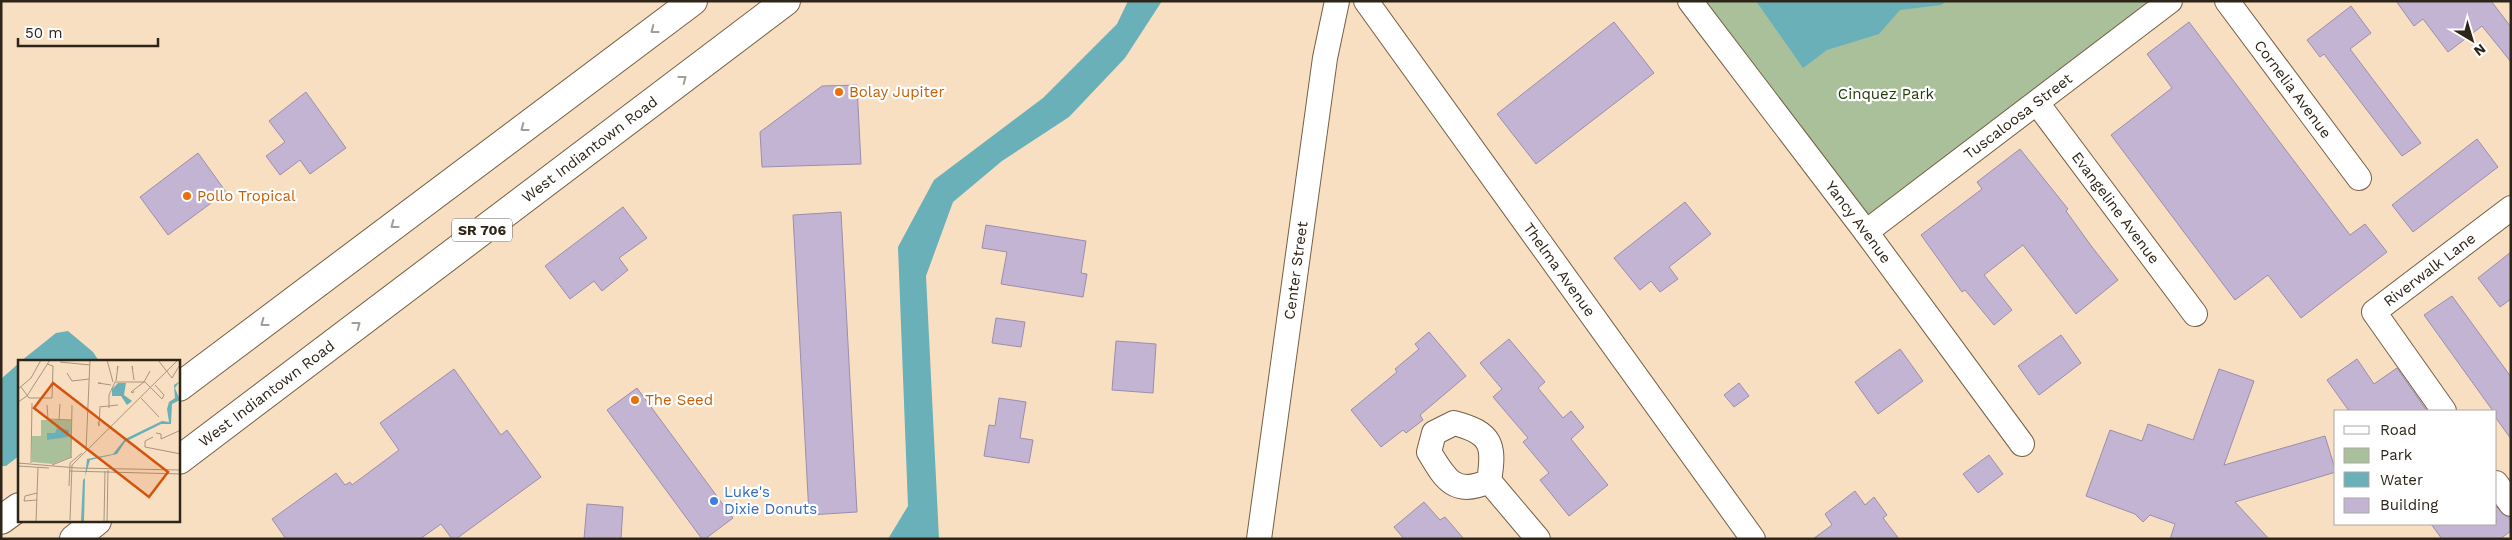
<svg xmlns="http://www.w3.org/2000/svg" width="2512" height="540" font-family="'Work Sans',sans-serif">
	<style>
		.green { fill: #a9c09a }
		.water { fill: #69b0b8 }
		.building { fill: #c4b4d4; stroke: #9c8dab }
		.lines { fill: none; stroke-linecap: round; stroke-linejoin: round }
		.minor-casing { stroke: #745f45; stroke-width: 26 }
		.major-casing { stroke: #745f45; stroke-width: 30 }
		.minor { stroke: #fff; stroke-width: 24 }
		.major { stroke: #fff; stroke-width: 28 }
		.oneway { stroke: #a19d98 }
		.food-dot { fill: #e8710a; stroke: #fff; stroke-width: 2 }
		.shop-dot { fill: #3f7fe0; stroke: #fff; stroke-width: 2 }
		.labels { text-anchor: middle; stroke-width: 4.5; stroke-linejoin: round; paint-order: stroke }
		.shield { fill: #fff; stroke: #6d665e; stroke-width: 1 }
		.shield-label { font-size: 14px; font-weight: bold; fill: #2e2519 }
		.street-label { font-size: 15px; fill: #2e2519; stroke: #fff }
		.food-label { font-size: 15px; fill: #c56008; stroke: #fff; text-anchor: start }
		.park-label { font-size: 15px; fill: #223c09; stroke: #fff }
		.shop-label { font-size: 15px; fill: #366cbe; stroke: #fff; text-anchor: start }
		.inset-road { fill: none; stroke: #a7957e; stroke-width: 1 }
		.view { fill: #d5540d; fill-opacity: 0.15; stroke: #d5540d; stroke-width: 2.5 }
		.inset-edge { fill: none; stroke: #2e2519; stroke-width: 2.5 }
	</style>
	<rect width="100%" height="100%" fill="#f8dfc2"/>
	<path class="green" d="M 1701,1 L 2159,1 L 1868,224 Z"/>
	<path class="water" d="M 1128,1 L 1162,1 L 1125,58 L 1069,117 L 1002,161 L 953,202 L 926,276 L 939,539 L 888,539 L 908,506 L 898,247 L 934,180 L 1043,98 L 1117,24 Z
		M 1756,1 L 1947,1 L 1941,5 L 1900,10 L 1879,34 L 1827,50 L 1803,68 Z
		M 68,331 L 93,352 L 99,361 L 21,361 L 56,333 Z
		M 19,363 L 19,456 L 6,466 L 1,466 L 1,379 Z"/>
	<path class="building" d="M 2396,1 L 2491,1 L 2511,27 L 2511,62 L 2482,26 L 2448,52 L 2423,19 L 2414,26 Z
		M 2351,6 L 2371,33 L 2350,49 L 2421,143 L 2402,156 L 2324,54 L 2320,57 L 2307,40 Z
		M 1614,22 L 1654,73 L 1536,164 L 1497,114 Z
		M 2189,22 L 2350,235 L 2365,224 L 2387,252 L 2301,318 L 2268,275 L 2235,300 L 2111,135 L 2172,88 L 2147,54 Z
		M 857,85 L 861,164 L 762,167 L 760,132 L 822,86 Z
		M 306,92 L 346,148 L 310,174 L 300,160 L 280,175 L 266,156 L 285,142 L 269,121 Z
		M 2477,139 L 2498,167 L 2413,232 L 2392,205 Z
		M 2020,149 L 2068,209 L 2066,211 L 2092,247 L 2118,280 L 2076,314 L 2023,245 L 1984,275 L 2012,310 L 1994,325 L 1965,290 L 1962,292 L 1921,235 L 1982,189 L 1977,182 Z
		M 198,153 L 226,192 L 168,235 L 140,197 Z
		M 1685,202 L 1711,234 L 1669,267 L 1678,279 L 1660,292 L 1651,281 L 1640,290 L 1614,258 Z
		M 623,207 L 647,238 L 619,258 L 628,270 L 602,291 L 594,281 L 570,299 L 545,266 Z
		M 841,212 L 857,512 L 809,515 L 793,215 Z
		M 986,225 L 1086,241 L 1081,273 L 1087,274 L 1083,297 L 1001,284 L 1007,252 L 982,248 Z
		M 2511,252 L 2511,299 L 2500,307 L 2478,278 Z
		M 2452,296 L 2511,377 L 2511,439 L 2496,418 L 2496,411 L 2493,411 L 2424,315 Z
		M 996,318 L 1025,322 L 1021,347 L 992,343 Z
		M 1429,332 L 1466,376 L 1420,415 L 1423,420 L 1406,433 L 1403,430 L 1381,447 L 1351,410 L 1397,372 L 1395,369 L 1419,349 L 1415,344 Z
		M 2061,335 L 2081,363 L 2039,395 L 2018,366 Z
		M 1509,339 L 1545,382 L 1538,388 L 1563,418 L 1571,411 L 1584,427 L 1571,439 L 1608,485 L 1569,516 L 1540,480 L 1549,473 L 1523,442 L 1528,438 L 1493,397 L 1502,389 L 1480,363 Z
		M 1116,341 L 1156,344 L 1153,393 L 1112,390 Z
		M 1900,349 L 1923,381 L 1878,414 L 1855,382 Z
		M 2357,359 L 2374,384 L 2397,368 L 2427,411 L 2349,411 L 2327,380 Z
		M 454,369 L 501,435 L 507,430 L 541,477 L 456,539 L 452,539 L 441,524 L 420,539 L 286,539 L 272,519 L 336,473 L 345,485 L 350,482 L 352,485 L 399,450 L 380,423 Z
		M 2219,369 L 2254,381 L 2224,465 L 2325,436 L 2336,472 L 2235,502 L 2269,539 L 2170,539 L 2175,524 L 2150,515 L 2143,522 L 2135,514 L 2086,496 L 2110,430 L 2142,441 L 2148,424 L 2193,440 Z
		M 1739,383 L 1749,396 L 1734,407 L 1724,395 Z
		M 637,388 L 733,518 L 705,539 L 702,539 L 607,410 Z
		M 999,398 L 1026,402 L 1020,438 L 1033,440 L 1029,463 L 984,456 L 989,425 L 995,426 Z
		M 1989,455 L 2003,474 L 1978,493 L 1963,474 Z
		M 1855,491 L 1865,505 L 1874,497 L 1887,515 L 1883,518 L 1899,539 L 1813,539 L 1832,525 L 1825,514 Z
		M 1424,502 L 1440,520 L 1445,517 L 1464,539 L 1404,539 L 1394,527 Z
		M 587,504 L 623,507 L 621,539 L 584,539 Z
		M 2496,506 L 2511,520 L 2511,531 L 2500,539 L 2442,539 L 2431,524 L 2496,524 Z"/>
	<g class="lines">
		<g class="minor-casing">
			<g id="minor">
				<path id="s1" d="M 1366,1 L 1753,539"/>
				<path id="s2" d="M 1690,1 L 1866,232 L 2022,444"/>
				<path id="s3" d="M 2227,1 L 2359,178"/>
				<path id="s4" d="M 2037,103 L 2195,314"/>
				<path id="s5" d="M 1866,232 L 2170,1"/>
				<path id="s6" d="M 2444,411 L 2374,312 L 2511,208"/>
				<path d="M 1454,423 C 1492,433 1495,445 1489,481 C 1455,497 1445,479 1429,452 L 1434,433 Z"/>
				<path d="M 1489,481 L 1538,539"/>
				<path d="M 2496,483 L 2511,504"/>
				<path id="s7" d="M 1259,539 L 1325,58 L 1337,1"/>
			</g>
		</g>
		<g class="major-casing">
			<g id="major">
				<path d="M 179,387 L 693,1"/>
				<path id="s8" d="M 179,460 L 786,1"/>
				<path d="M 1,520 L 19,507"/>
				<path d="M 74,539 L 97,521"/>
			</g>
		</g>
		<use href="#minor" class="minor"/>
		<use href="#major" class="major"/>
	</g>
	<defs><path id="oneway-chevron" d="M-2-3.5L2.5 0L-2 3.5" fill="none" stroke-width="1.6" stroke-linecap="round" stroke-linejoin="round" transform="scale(1.25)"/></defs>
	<g class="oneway">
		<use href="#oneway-chevron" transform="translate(654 30) rotate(143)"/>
		<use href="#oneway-chevron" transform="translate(683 79) rotate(-37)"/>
		<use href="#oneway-chevron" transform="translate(524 128) rotate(143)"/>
		<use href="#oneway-chevron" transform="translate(394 225) rotate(143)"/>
		<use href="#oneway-chevron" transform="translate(264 323) rotate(143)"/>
		<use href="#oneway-chevron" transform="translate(357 325) rotate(-37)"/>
	</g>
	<g class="food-dot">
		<circle cx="839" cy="92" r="5"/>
		<circle cx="187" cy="196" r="5"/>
		<circle cx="635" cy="400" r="5"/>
	</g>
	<circle class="shop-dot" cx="714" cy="501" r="5"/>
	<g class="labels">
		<rect class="shield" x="452" y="218.5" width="60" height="23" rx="4"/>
		<g class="shield-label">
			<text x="482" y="235">SR 706</text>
		</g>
		<g class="street-label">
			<text dy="5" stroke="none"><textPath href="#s3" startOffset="110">Cornelia Avenue</textPath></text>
			<text dy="5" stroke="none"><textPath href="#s5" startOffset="191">Tuscaloosa Street</textPath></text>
			<text dy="5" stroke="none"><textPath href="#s8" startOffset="515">West Indiantown Road</textPath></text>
			<text dy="5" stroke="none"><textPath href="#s4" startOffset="131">Evangeline Avenue</textPath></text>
			<text dy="5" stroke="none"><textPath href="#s2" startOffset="278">Yancy Avenue</textPath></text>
			<text dy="5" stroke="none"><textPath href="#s7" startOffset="271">Center Street</textPath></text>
			<text dy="5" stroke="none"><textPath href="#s1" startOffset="331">Thelma Avenue</textPath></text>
			<text dy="5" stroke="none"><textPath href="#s6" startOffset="191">Riverwalk Lane</textPath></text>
			<text dy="5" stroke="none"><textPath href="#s8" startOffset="110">West Indiantown Road</textPath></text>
		</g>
		<g class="food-label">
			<text x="849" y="97">Bolay Jupiter</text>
			<text x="197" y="201">Pollo Tropical</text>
			<text x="645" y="405">The Seed</text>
		</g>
		<g class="park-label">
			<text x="1886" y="99">Cinquez Park</text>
		</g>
		<g class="shop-label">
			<text x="724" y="497">Luke's<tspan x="724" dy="17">Dixie Donuts</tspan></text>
		</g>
	</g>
	<g transform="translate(18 360)">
		<rect width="162" height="162" fill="#f8dfc2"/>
		<path d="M 23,60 L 53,60 L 53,97 L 35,104 L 14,102 L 14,76 L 23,76 Z" fill="#a9c09a"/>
		<path d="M 162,21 L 157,28 L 162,40 L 154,44 L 153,64 L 143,64 L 107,82 L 99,94 L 72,100 L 67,117 L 69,99 L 95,94 L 107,79 L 144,61 L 151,62 L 149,49 L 151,42 L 157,38 L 156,25 ZM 100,23 L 108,23 L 106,35 L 114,41 L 109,45 L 103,36 L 94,36 L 94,29 ZM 39,68 L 51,70 L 50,77 L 29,80 L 29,73 L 37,73 ZM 67,118 L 66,162 L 63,162 L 65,120 Z" fill="#69b0b8"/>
		<path class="inset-road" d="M 89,0 L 95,22M 140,0 L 154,18 L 163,3M 42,2 L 72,5M 115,9 L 114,6 L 116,20M 49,13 L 54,21 L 71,19M 98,21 L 100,6 L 99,9M 83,23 L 80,23 L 93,25M 3,27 L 11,38 L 34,38 L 35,6 L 29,4M 0,29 L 13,18 L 23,0M 116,31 L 115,33 L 113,32 L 126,22 L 132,11M 123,38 L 141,57M 0,42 L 9,36 L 32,0M 29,45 L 30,59 L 54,60M 81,47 L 100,45M 91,48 L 91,35 L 97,22 L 127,22 L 144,39 L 146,35 L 137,25M 41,60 L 42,44M 80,62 L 81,66 L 82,48M 138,73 L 143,74 L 143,79 L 163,70M 135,77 L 127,81 L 127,87 L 163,94M 68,90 L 72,0M 53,98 L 54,45M 0,103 L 59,108 L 163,110M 13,103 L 14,43M 34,105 L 54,97M 0,106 L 31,108M 51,111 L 163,114M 51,126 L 52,103 L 64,93M 19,140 L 6,141 L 7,136 L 19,133M 52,160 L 54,105 L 160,0M 18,162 L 20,107M 86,162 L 87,111M 89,162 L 90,110"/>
		<path class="view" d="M 35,23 L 150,112 L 131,137 L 16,48 Z"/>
		<rect width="162" height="162" class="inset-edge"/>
	</g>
	<rect width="2512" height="540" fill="none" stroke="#2e2519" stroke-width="5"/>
	<rect x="2334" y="410" width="162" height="115" fill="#ffffff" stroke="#aba8a3"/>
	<rect x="2344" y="426" width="25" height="8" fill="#ffffff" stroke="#aba8a3"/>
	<text x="2380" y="435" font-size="15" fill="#2e2519">Road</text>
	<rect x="2344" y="448" width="25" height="15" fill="#a9c09a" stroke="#aba8a3"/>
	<text x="2380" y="460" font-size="15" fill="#2e2519">Park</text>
	<rect x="2344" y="472" width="25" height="15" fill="#69b0b8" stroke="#aba8a3"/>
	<text x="2380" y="485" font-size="15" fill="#2e2519">Water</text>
	<rect x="2344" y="498" width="25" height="15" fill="#c4b4d4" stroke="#aba8a3"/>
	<text x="2380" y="510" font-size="15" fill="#2e2519">Building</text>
	<g transform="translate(2472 40) rotate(142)" stroke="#ffffff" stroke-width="4" paint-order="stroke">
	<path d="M0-4L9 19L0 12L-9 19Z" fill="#2e2519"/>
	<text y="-8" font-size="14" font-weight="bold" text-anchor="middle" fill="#2e2519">N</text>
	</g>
	<path d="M18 38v8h140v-8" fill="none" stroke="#2e2519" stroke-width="2.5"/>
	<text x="25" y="38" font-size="15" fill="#2e2519" stroke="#ffffff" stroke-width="4" paint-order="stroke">50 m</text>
</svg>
